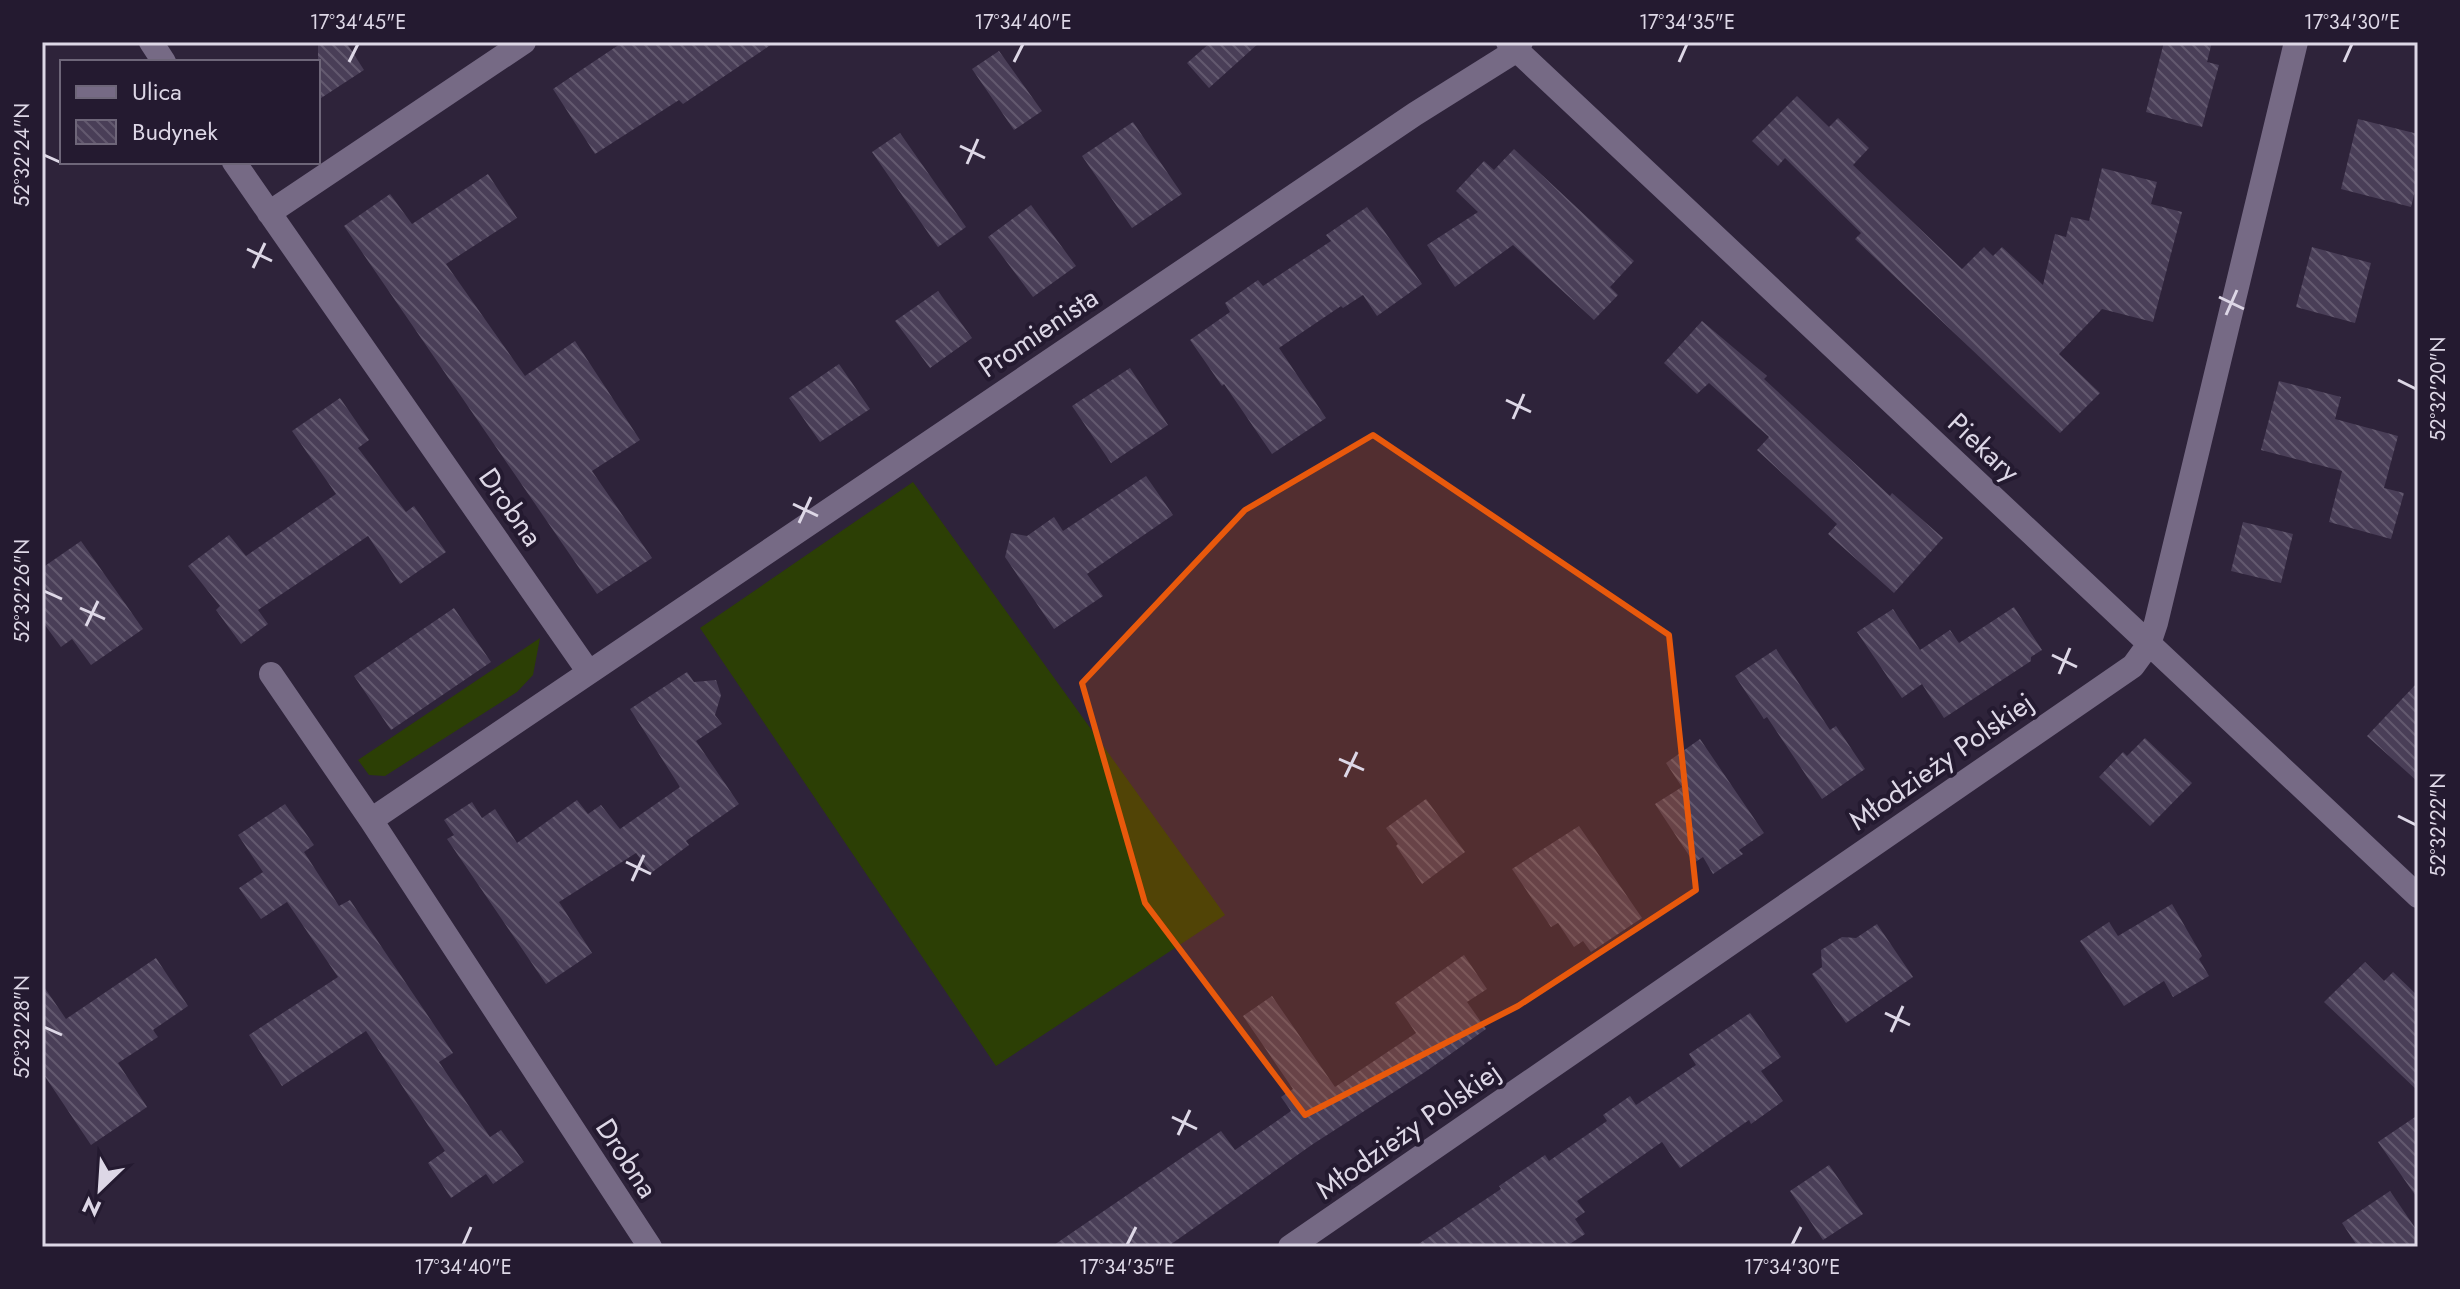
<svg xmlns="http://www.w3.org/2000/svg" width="2460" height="1289" font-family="Jost,sans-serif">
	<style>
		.grass { fill: #2c3f05 }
		.building { fill: url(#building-back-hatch) }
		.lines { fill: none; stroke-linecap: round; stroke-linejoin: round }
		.street { stroke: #766a85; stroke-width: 24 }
		.marked { fill: #e8590c; fill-opacity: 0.2; stroke: #e8590c; stroke-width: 6; stroke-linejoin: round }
		.ticks { fill: none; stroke: #ddd7e6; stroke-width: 3 }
		.labels { text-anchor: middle; stroke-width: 8; stroke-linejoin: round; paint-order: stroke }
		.street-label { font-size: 28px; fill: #ddd7e6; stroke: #241a30 }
		.neatline { fill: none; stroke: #ddd7e6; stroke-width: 3 }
		.ticks-label { font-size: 20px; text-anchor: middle; fill: #ddd7e6 }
	</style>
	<defs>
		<pattern id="building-back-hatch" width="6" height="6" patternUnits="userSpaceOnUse" patternTransform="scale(2)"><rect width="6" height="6" fill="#493e57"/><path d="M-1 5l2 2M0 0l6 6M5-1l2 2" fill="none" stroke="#63596f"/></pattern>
	</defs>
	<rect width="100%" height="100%" fill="#2e233a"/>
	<path class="grass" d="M 913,482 L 1225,915 L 996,1066 L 700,628 Z
		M 540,638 L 533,675 L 517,692 L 385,776 L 369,775 L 358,760 Z"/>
	<path class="building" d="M 318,42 L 346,42 L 364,70 L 318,100 Z
		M 623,42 L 775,42 L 683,104 L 679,100 L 595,154 L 553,89 Z
		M 1211,42 L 1260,42 L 1209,88 L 1187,63 Z
		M 2164,42 L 2212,42 L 2207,62 L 2219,65 L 2202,127 L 2146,112 Z
		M 999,51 L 1042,111 L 1014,130 L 972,69 Z
		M 1797,96 L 1829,127 L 1838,118 L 1869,148 L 1853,165 L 1962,269 L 1984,247 L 1993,256 L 2002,247 L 2043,285 L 2055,234 L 2066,237 L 2071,217 L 2089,221 L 2102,168 L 2157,182 L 2151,204 L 2182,212 L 2153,322 L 2102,309 L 2059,354 L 2100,393 L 2060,433 L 1855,239 L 1861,233 L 1785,158 L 1778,166 L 1752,141 Z
		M 2358,119 L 2418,134 L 2418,179 L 2411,207 L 2341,189 Z
		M 1133,122 L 1182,194 L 1132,228 L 1082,156 Z
		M 900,133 L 966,227 L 938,247 L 872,152 Z
		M 1514,149 L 1634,261 L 1610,287 L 1618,295 L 1594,320 L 1513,245 L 1455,287 L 1427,245 L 1478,212 L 1456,191 L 1484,161 L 1494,170 Z
		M 488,174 L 517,218 L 446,264 L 525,376 L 575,341 L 640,440 L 592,471 L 652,558 L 597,594 L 344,226 L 390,194 L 412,224 Z
		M 1031,205 L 1076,266 L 1033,297 L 988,237 Z
		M 1367,207 L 1422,284 L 1377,316 L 1363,295 L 1343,308 L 1341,306 L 1279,348 L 1326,418 L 1272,454 L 1224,384 L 1222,386 L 1190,340 L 1230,312 L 1225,303 L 1258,280 L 1263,286 L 1331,241 L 1326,235 Z
		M 2312,247 L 2371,263 L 2355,323 L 2296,307 Z
		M 938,291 L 972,338 L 930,368 L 895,321 Z
		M 1702,321 L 1767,376 L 1764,379 L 1890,496 L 1892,493 L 1943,538 L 1894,593 L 1828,534 L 1837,524 L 1757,450 L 1769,437 L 1709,383 L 1697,394 L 1664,363 Z
		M 839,364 L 870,409 L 820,442 L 789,398 Z
		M 1130,368 L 1168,425 L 1111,463 L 1072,406 Z
		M 2279,381 L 2341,397 L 2335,419 L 2398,436 L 2384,488 L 2404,493 L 2391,539 L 2329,522 L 2342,471 L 2261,450 Z
		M 340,398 L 369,440 L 358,448 L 406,512 L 414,506 L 446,552 L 400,584 L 368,536 L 258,610 L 268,624 L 241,644 L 216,610 L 220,606 L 188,566 L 229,535 L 246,556 L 336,494 L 292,431 Z
		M 1146,476 L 1173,515 L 1087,574 L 1103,596 L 1054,629 L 1005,557 L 1011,533 L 1027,536 L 1054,517 L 1063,531 Z
		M 2243,522 L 2293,534 L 2281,583 L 2231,571 Z
		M 81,541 L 143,629 L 91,665 L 72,639 L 61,647 L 42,621 L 42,568 Z
		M 2014,607 L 2042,650 L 2031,657 L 2031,661 L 1944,718 L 1922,684 L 1902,698 L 1857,632 L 1893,609 L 1920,650 L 1950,630 L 1959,643 Z
		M 454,608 L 491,662 L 391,730 L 354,676 Z
		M 1776,649 L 1830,730 L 1836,726 L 1865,769 L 1822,799 L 1767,717 L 1764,719 L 1735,676 Z
		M 687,672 L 694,682 L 716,680 L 721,695 L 715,715 L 722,724 L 696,741 L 739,804 L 686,841 L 689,845 L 651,873 L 636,853 L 559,902 L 592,953 L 546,984 L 447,839 L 454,835 L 444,820 L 472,802 L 482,818 L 495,809 L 517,843 L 577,800 L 588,814 L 601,805 L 620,829 L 680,787 L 630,709 Z
		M 2418,682 L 2418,782 L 2367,736 Z
		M 2145,738 L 2192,783 L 2150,826 L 2099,777 L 2123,752 L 2127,756 Z
		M 1700,739 L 1764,833 L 1739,850 L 1743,854 L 1713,874 L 1703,857 L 1694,863 L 1655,804 L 1682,787 L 1666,763 Z
		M 1426,799 L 1465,852 L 1422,884 L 1396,846 L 1398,844 L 1386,828 Z
		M 285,804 L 314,845 L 304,852 L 339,906 L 350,900 L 453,1053 L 439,1062 L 490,1137 L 501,1130 L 524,1162 L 493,1184 L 486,1174 L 451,1198 L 428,1163 L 445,1151 L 366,1031 L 282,1086 L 249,1035 L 338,977 L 287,902 L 261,919 L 239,888 L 263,872 L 238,835 Z
		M 1579,826 L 1642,918 L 1591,952 L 1583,941 L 1574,947 L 1558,923 L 1551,927 L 1512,869 Z
		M 2172,904 L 2202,956 L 2199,959 L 2209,976 L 2173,997 L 2164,981 L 2124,1006 L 2080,941 L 2109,922 L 2118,936 Z
		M 1877,924 L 1913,977 L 1846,1023 L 1812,974 L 1822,967 L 1821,950 L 1842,937 L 1856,938 Z
		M 1464,955 L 1487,989 L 1467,1002 L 1486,1029 L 1425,1072 L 1313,1144 L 1167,1247 L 1051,1247 L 1221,1131 L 1235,1150 L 1291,1111 L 1281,1097 L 1293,1089 L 1243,1016 L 1272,996 L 1335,1087 L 1416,1033 L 1395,1003 Z
		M 156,958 L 188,1006 L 153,1030 L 158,1037 L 118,1063 L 147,1107 L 91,1145 L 42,1072 L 42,984 L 66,1019 Z
		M 2365,962 L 2384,981 L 2393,972 L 2418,996 L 2418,1091 L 2324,1002 Z
		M 1750,1013 L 1781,1057 L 1761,1071 L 1783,1101 L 1751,1124 L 1749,1120 L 1680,1168 L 1662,1142 L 1577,1201 L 1585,1212 L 1575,1219 L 1585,1234 L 1565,1247 L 1414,1247 L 1501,1189 L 1499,1186 L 1545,1155 L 1549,1161 L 1607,1121 L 1603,1115 L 1630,1096 L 1636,1105 L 1696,1065 L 1689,1054 Z
		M 2418,1115 L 2418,1199 L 2378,1142 Z
		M 1829,1165 L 1863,1214 L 1823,1240 L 1790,1191 Z
		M 2390,1191 L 2418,1232 L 2418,1247 L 2358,1247 L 2342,1223 Z"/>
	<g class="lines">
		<path class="street" d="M 151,42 L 164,62
			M 1508,42 L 2418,896
			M 234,162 L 588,671
			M 269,213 L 524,42
			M 271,674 L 371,820
			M 650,1247 L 371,820 L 1415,114 L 1517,50 L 1521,42
			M 1290,1247 L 2133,666 L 2149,644 L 2156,623 L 2296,42"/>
	</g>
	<path class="marked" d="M 1373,435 L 1669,635 L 1696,890 L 1518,1006 L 1305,1115 L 1145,903 L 1082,683 L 1245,510 Z"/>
	<path class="ticks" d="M 349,62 L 358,44M 1014,62 L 1023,44M 1679,62 L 1687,44M 2344,62 L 2352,44M 960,146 L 985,158M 44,155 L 62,163M 967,164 L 978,139M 247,249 L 272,261M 253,268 L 265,243M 2219,297 L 2244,309M 2226,315 L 2237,290M 2398,380 L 2416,389M 1506,400 L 1531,412M 1513,419 L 1524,394M 793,504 L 818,516M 799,523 L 811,497M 44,591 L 62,599M 80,608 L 105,619M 86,626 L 98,601M 2052,655 L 2077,667M 2059,674 L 2070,648M 1339,759 L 1364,770M 1345,777 L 1357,752M 2398,816 L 2416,825M 626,862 L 651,874M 632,881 L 644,855M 1885,1013 L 1910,1025M 44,1027 L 62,1035M 1891,1032 L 1903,1006M 1172,1117 L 1197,1129M 1178,1135 L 1190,1110M 463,1245 L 471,1227M 1127,1245 L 1136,1227M 1792,1245 L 1801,1227"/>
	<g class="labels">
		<g class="street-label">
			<text transform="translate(1038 332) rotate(-34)" y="10">Promienista</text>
			<text transform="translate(1984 447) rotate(43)" y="10">Piekary</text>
			<text transform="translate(511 507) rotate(55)" y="10">Drobna</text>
			<text transform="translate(1941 761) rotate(-35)" y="10">Młodzieży Polskiej</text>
			<text transform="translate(1408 1130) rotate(-35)" y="10">Młodzieży Polskiej</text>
			<text transform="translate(627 1158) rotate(57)" y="10">Drobna</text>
		</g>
	</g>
	<rect width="2460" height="1289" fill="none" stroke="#241a30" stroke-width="88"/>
	<rect x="60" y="60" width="260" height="104" fill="#241a30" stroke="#6e6679" stroke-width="2"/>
	<rect x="76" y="86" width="40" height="12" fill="#766a85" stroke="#6e6679" stroke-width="2"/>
	<text x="132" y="100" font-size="24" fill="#ddd7e6">Ulica</text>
	<rect x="76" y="120" width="40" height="24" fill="url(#building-back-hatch)" stroke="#6e6679" stroke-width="2"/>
	<text x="132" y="140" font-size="24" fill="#ddd7e6">Budynek</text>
	<g transform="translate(100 1189) rotate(205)" stroke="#241a30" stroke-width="6" paint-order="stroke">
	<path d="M0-6L14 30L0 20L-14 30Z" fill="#ddd7e6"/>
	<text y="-12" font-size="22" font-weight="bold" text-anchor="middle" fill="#ddd7e6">N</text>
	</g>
	<rect x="44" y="44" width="2372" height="1201" class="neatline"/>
	<g class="ticks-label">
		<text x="358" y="29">17°34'45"E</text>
		<text x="1023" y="29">17°34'40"E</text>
		<text x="1687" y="29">17°34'35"E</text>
		<text x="2352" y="29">17°34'30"E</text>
		<text transform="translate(22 155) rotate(-90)" y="7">52°32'24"N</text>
		<text transform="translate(2438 389) rotate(-90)" y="7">52°32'20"N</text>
		<text transform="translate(22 591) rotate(-90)" y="7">52°32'26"N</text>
		<text transform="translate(2438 825) rotate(-90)" y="7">52°32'22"N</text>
		<text transform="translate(22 1027) rotate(-90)" y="7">52°32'28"N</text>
		<text x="463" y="1274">17°34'40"E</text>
		<text x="1127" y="1274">17°34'35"E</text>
		<text x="1792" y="1274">17°34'30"E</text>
	</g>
</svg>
